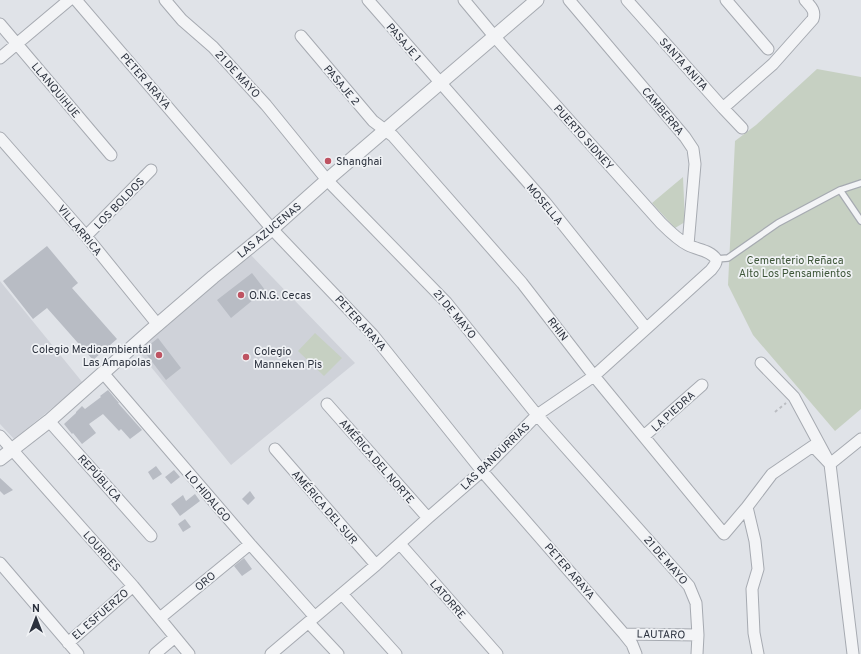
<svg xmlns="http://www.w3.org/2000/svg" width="861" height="654" font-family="Overpass,sans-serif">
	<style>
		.built { fill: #cfd2d9 }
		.green { fill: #c6d0c2 }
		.building { fill: #b8bcc4 }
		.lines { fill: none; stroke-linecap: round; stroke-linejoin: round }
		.service-casing { stroke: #a6aab1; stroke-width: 8 }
		.minor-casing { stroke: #a6aab1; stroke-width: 13 }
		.tertiary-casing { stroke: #a6aab1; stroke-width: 15 }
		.path { stroke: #bbbdc2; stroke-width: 2; stroke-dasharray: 3 3; stroke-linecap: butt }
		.service { stroke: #f3f4f6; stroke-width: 5.5 }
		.minor { stroke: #f3f4f6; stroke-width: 11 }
		.tertiary { stroke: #f3f4f6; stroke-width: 13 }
		.poi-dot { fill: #be5362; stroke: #f0f2f5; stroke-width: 1.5 }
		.labels { text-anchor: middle; stroke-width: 3.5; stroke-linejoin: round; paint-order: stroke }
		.street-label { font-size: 11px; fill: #2b313d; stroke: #f0f2f5 }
		.poi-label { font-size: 11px; fill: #2b313d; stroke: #f0f2f5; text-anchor: start }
		.park-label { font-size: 11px; fill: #3f573a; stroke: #f0f2f5 }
	</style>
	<rect width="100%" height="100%" fill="#e0e3e8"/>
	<path class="built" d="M 249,253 L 355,363 L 231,465 L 138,351 Z
		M 0,281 L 83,383 L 14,439 L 0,424 Z"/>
	<path class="green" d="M 817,69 L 861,77 L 861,409 L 835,431 L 753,335 L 728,285 L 735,141 L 756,125 Z
		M 683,177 L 685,222 L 675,228 L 652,203 Z
		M 315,333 L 342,358 L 324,376 L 298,351 Z"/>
	<path class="building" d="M 47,246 L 78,283 L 72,288 L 117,339 L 93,360 L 47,308 L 33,319 L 3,281 Z
		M 252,273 L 265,290 L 231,318 L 217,300 Z
		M 158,338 L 181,368 L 166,380 L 143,350 Z
		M 108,390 L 119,403 L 118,403 L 142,430 L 130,439 L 121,429 L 119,431 L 103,414 L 89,424 L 96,433 L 82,444 L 73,433 L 72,434 L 64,424 L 76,413 L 76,412 L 82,406 L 85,409 L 101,397 L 100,396 Z
		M 156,466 L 162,474 L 153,480 L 148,472 Z
		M 174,470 L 180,477 L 171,484 L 165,477 Z
		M 0,478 L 13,490 L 4,495 L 0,491 Z
		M 250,491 L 255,498 L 248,505 L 242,499 Z
		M 195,494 L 200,501 L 180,516 L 171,504 L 183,495 L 186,501 Z
		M 185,519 L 191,527 L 183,532 L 178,524 Z
		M 244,558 L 252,569 L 242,576 L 234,566 Z"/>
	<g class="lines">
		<g class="service-casing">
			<path id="service" d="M 840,190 L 861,221
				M 716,259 L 728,258 L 778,223 L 840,190 L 861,183"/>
		</g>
		<g class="minor-casing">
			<path id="minor" d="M 76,0 L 272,229 L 373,335 L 482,471 L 624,634 L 632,644 L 636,654
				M 165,0 L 182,20 L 213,47 L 266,105 L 327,180 L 446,302 L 537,415 L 689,586 L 696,603 L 698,635 L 697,654
				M 368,0 L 545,202 L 646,328
				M 569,0 L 685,137 L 693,149 L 695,164 L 688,245
				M 627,0 L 723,108 L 742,128
				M 726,0 L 768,49
				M 0,24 L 111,155
				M 301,36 L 373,121 L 393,136 L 522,283 L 594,376 L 724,534 L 747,507 L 772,474 L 813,446 L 830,464 L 861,439
				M 0,58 L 69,0
				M 723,108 L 773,64 L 813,19 C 816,10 810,6 805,0
				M 0,138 L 86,236 L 158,325
				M 86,236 L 151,170
				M 761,363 L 794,397 L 830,464 L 853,654
				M 103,373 L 250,544 L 315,617
				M 327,404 L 428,518
				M 49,421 L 151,536
				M 0,436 L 133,586 L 189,654
				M 644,436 L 702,385
				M 275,449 L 376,565
				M 747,507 L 755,541 L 758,569 L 752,589 L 754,633 L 758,654
				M 400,544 L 497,654
				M 0,563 L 78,654
				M 342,594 L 396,654
				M 160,618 L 250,544
				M 309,623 L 338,654
				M 624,634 L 698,635
				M 68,643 L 133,586
				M 155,654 L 175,637
				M 271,654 L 376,565 L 428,518 L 482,471 L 537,415 L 594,376 L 711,270 C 714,266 717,263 716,259 C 710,250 698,250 688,245 C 678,240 669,231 661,223 L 494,36 L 464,0"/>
		</g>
		<g class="tertiary-casing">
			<path id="tertiary" d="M 0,459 L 49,421 L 149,332 L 213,277 L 272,229 L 327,180 L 537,0"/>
		</g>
		<path class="path" d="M 775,412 L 786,403"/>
		<use href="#service" class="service"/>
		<use href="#minor" class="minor"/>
		<use href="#tertiary" class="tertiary"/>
	</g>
	<g class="poi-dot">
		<circle cx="328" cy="161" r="4"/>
		<circle cx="241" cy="295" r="4"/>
		<circle cx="159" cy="355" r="4"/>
		<circle cx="246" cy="357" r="4"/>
	</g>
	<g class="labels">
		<g class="street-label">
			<text transform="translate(404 42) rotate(49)" y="4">PASAJE 1</text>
			<text transform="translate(684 64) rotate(48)" y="4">SANTA ANITA</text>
			<text transform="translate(238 74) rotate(47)" y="4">21 DE MAYO</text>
			<text transform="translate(146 81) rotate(49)" y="4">PETER ARAYA</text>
			<text transform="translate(342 85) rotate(50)" y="4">PASAJE 2</text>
			<text transform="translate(56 90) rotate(50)" y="4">LLANQUIHUE</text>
			<text transform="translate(663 111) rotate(50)" y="4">CAMBERRA</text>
			<text transform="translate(584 137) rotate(48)" y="4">PUERTO SIDNEY</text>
			<text transform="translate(119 203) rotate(-46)" y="4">LOS BOLDOS</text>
			<text transform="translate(545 204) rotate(50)" y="4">MOSELLA</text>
			<text transform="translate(80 230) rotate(50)" y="4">VILLARRICA</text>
			<text transform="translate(269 230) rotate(-40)" y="4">LAS AZUCENAS</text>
			<text transform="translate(455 314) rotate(50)" y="4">21 DE MAYO</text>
			<text transform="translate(361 323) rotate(48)" y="4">PETER ARAYA</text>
			<text transform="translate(558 329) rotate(52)" y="4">RHIN</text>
			<text transform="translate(673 411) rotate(-42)" y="4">LA PIEDRA</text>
			<text transform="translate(495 456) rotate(-44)" y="4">LAS BANDURRIAS</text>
			<text transform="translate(377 461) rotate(49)" y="4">AMÉRICA DEL NORTE</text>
			<text transform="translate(100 478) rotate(48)" y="4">REPÚBLICA</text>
			<text transform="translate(208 496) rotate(49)" y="4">LO HIDALGO</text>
			<text transform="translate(325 507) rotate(49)" y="4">AMÉRICA DEL SUR</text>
			<text transform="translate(102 551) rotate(48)" y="4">LOURDES</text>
			<text transform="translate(666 560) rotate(49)" y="4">21 DE MAYO</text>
			<text transform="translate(570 571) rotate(49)" y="4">PETER ARAYA</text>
			<text transform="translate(205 581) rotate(-40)" y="4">ORO</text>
			<text transform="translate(448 599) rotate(49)" y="4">LATORRE</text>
			<text transform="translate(100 614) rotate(-41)" y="4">EL ESFUERZO</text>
			<text transform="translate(661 634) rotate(1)" y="4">LAUTARO</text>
		</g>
		<g class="poi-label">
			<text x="336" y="165">Shanghai</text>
			<text x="249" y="299">O.N.G. Cecas</text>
			<text x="151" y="353" text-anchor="end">Colegio Medioambiental<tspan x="151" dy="13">Las Amapolas</tspan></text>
			<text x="254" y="355">Colegio<tspan x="254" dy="13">Manneken Pis</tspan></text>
		</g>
		<g class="park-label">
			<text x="795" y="264">Cementerio Reñaca<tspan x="795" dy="13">Alto Los Pensamientos</tspan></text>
		</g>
	</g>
	<g transform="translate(36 618)" stroke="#f0f2f5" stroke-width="3" paint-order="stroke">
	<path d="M0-3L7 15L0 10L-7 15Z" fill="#2b313d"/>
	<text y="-6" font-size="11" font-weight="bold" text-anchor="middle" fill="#2b313d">N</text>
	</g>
</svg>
